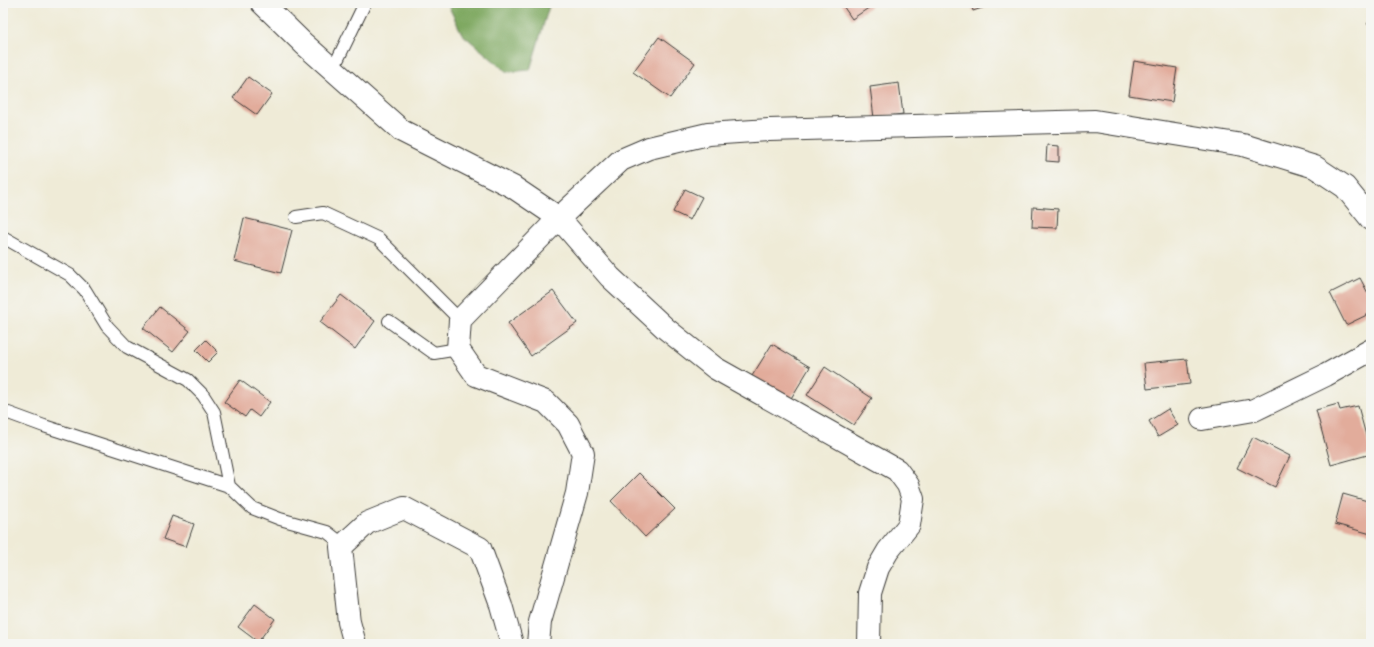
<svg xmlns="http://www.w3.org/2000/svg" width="1374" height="647" font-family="'Comic Neue',sans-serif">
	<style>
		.forest { fill: #7da75f; stroke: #4c623e }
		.building { fill: #e2ac9b }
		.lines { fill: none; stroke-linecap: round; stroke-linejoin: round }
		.service-casing { stroke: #3c3b38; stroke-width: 14 }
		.minor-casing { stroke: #3c3b38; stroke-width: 24 }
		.service { stroke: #fff; stroke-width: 12 }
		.minor { stroke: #fff; stroke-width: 22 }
	</style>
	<rect width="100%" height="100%" fill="#f6f6f2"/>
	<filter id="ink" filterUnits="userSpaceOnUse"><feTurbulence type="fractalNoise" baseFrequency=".025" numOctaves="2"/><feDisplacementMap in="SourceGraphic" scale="8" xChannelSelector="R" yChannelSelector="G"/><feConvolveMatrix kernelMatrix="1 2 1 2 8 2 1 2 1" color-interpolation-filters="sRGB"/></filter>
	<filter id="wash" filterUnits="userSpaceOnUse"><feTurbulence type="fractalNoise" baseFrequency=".012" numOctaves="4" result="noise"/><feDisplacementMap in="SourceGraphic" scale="16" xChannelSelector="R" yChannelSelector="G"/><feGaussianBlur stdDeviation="0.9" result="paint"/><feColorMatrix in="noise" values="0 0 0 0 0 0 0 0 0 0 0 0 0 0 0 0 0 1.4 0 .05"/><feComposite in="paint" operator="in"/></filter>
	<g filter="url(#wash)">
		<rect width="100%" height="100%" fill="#efebd7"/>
		<path class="forest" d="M 447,3 L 550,3 L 530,70 L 507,72 L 462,34 Z"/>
		<g id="blocks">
			<path class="building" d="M 841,3 L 876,3 L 852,19 Z
				M 971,3 L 997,3 L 973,11 Z
				M 1371,19 L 1371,27 L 1367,24 Z
				M 659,37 L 695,63 L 670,98 L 633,72 Z
				M 1134,61 L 1177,68 L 1172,102 L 1129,95 Z
				M 248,77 L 272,94 L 257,115 L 233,98 Z
				M 899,83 L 903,114 L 874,118 L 870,87 Z
				M 1047,145 L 1059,146 L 1059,162 L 1046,161 Z
				M 685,189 L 702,197 L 690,220 L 673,212 Z
				M 1033,207 L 1058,209 L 1057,228 L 1032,227 Z
				M 244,218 L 292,230 L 281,273 L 234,261 Z
				M 1360,278 L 1371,299 L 1371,313 L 1346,325 L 1330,293 Z
				M 553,291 L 577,323 L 531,356 L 508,323 Z
				M 341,295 L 375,321 L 355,349 L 320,322 Z
				M 160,307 L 190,331 L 173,352 L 143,328 Z
				M 206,340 L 218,352 L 208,362 L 196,350 Z
				M 772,344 L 810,367 L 790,400 L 752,376 Z
				M 1187,359 L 1190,384 L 1147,389 L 1144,363 Z
				M 825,367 L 872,398 L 854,425 L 807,395 Z
				M 240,380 L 270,402 L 259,417 L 250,410 L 245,417 L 224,402 Z
				M 1338,404 L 1340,410 L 1358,406 L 1371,454 L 1331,465 L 1316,410 Z
				M 1168,409 L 1178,425 L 1158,437 L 1149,421 Z
				M 1253,437 L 1290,456 L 1275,487 L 1237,468 Z
				M 639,473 L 675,509 L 645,537 L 611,501 Z
				M 1343,494 L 1371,502 L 1371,534 L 1335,524 Z
				M 172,516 L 194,524 L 186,547 L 163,539 Z
				M 255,604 L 275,619 L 258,642 L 238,627 Z"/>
		</g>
	</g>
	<g filter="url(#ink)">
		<use href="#blocks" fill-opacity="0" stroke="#3c3b38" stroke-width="1"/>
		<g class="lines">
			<g class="service-casing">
				<path id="service" d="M 333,69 L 365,3
					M 296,217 L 323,213 L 379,239 L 460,320
					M 3,237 L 70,275 L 85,290 L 107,326 L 127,347 L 188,380 L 203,395 L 214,412 L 229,486 L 252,508 L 280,519 L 327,532 L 336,539 L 341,547
					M 389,321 L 434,353 L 458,349
					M 3,411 L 44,426 L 229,486"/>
			</g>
			<g class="minor-casing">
				<path id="minor" d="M 262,3 L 304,44 L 402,131 L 513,187 L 559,218 L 610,277 L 665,328 L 715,368 L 897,470 L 908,485 L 913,499 L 909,525 L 888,551 L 878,568 L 870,593 L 869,644
					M 1202,419 L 1254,410 L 1326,375 L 1371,350
					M 355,644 L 349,622 L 341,547 L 367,523 L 404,508 L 480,548 L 501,605 L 512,644
					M 538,644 L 540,622 L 577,493 L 583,453 L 568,424 L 546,402 L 476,375 L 458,349 L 460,320 L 559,218 L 621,160 L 649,148 L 708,134 L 769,130 L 1095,121 L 1243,145 L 1315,167 L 1345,187 L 1371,219"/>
			</g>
			<use href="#service" class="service"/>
			<use href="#minor" class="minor"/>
		</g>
	</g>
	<rect width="1374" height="647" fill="none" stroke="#f6f6f2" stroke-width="16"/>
</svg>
